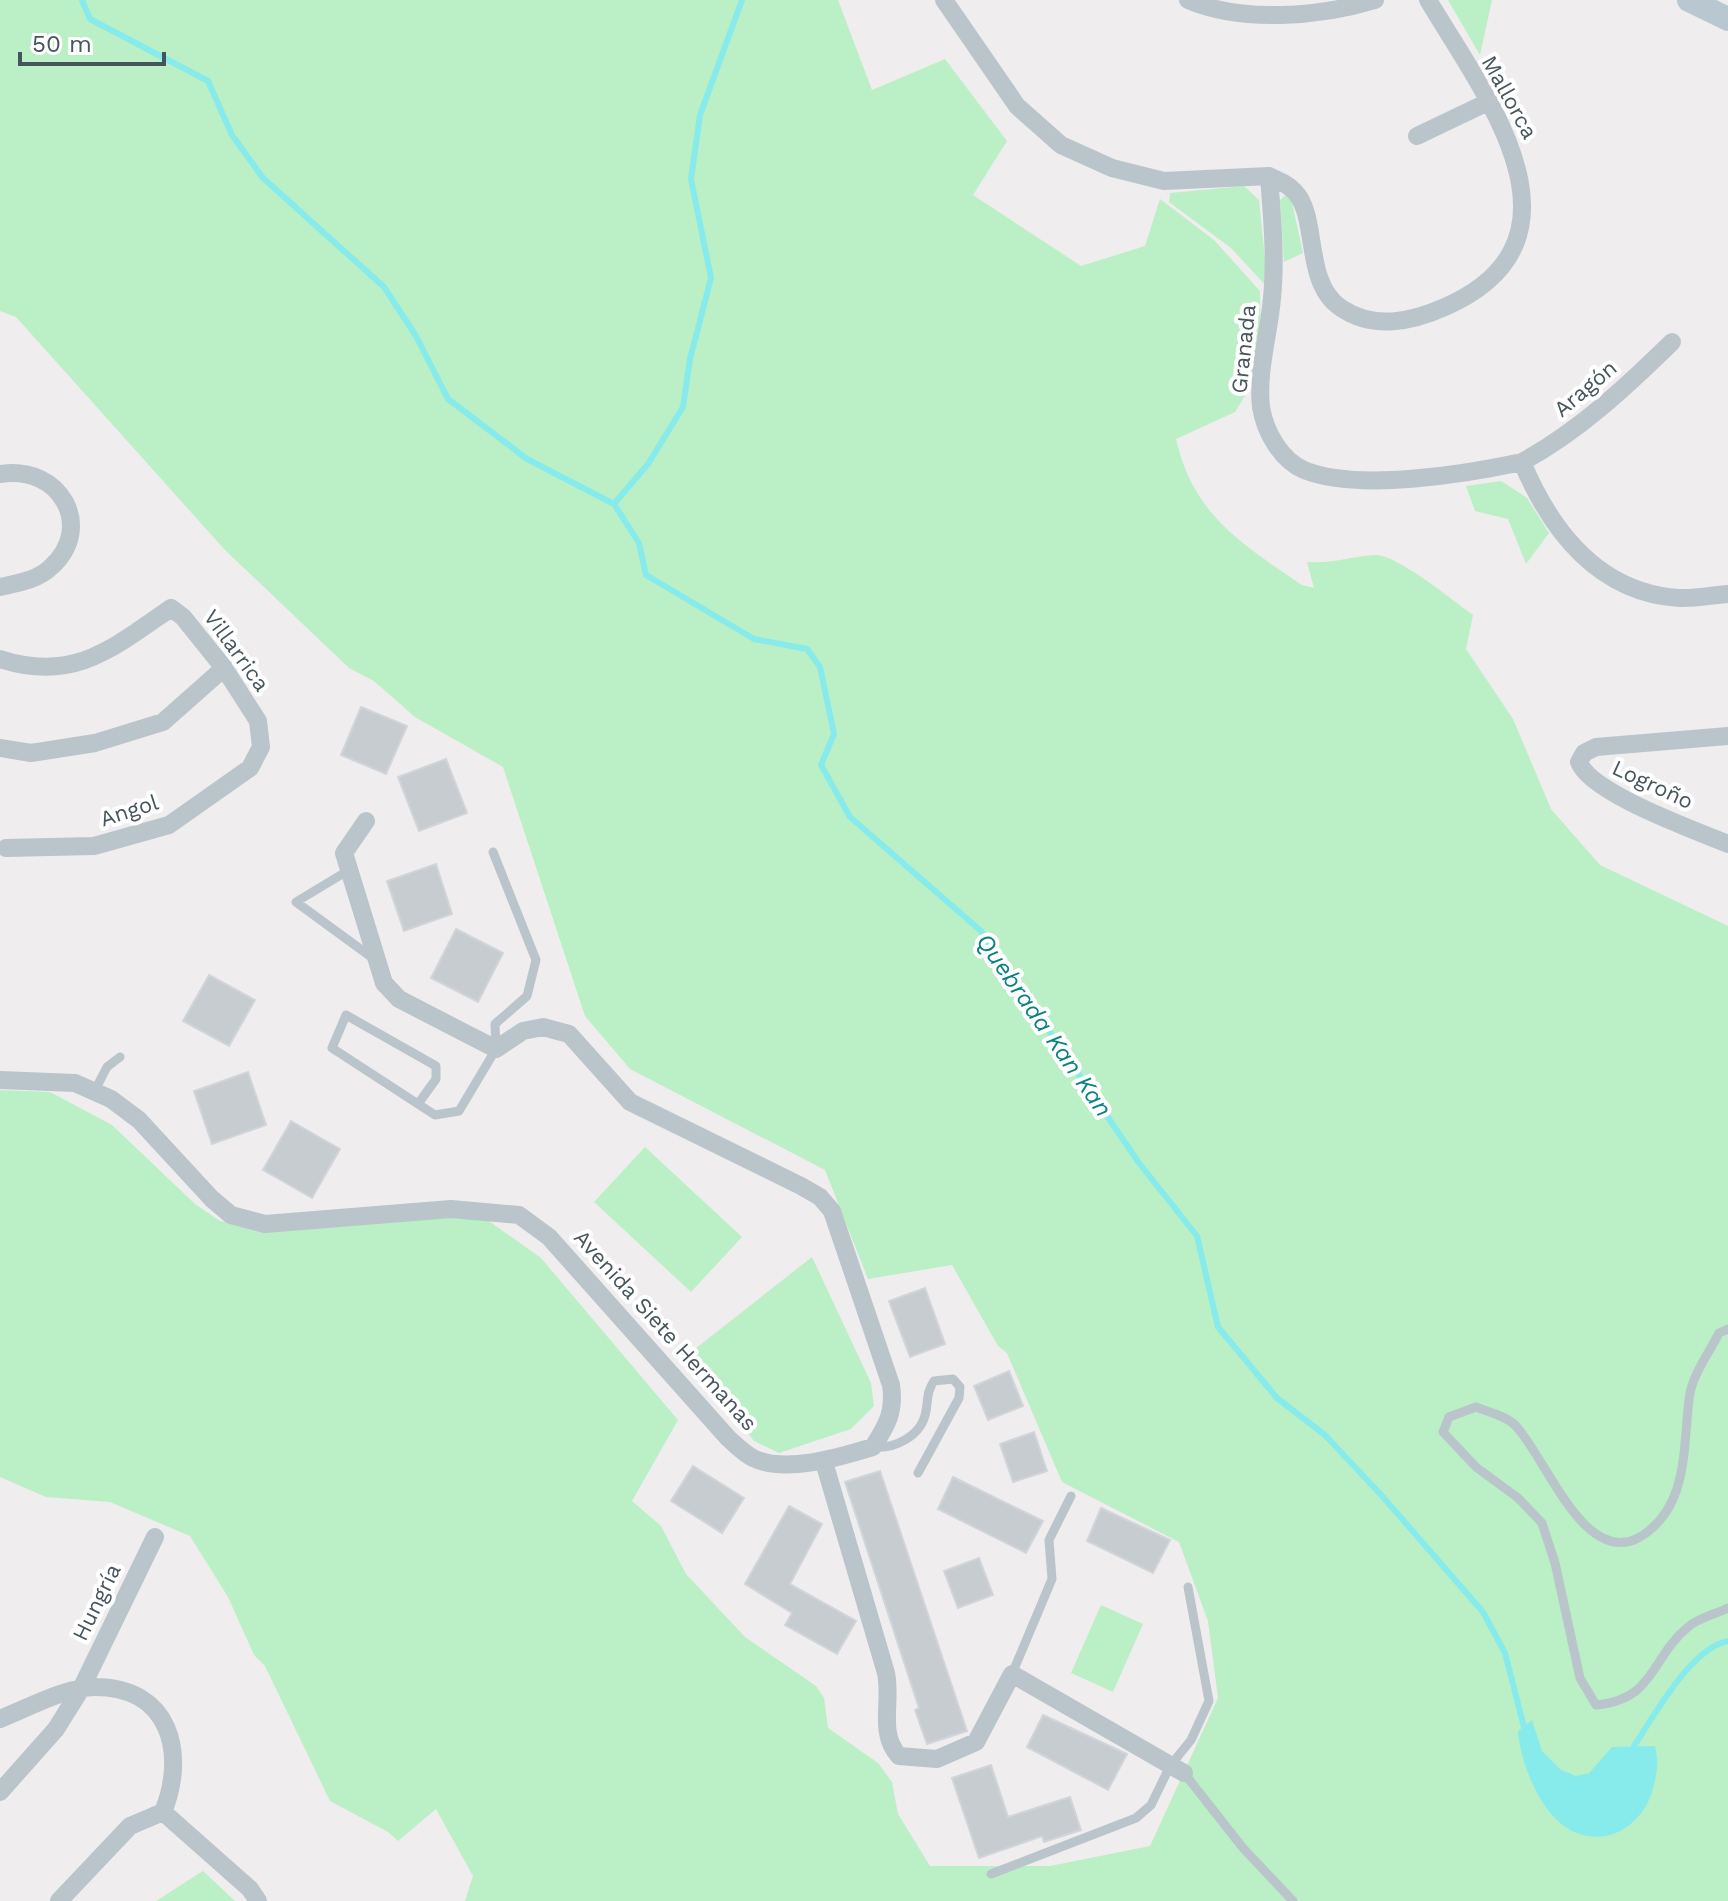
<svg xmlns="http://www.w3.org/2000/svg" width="1728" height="1901" font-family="'Work Sans',sans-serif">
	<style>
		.green { fill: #bbefc5 }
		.water { fill: #87ebec }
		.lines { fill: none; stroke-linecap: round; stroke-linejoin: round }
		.stream { stroke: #87ebec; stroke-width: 6 }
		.building { fill: #c7ccd0; stroke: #d1d5d9; stroke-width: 2 }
		.lane { stroke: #b9c5cb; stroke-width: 9 }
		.street { stroke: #b9c5cb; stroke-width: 18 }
		.secondary { stroke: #b9c8d0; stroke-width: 24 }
		.labels { text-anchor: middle; stroke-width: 8; stroke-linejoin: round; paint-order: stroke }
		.street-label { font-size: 22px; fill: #46555b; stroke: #fff }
		.water-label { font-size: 24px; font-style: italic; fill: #0c8183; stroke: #fff }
	</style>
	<rect width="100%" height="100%" fill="#f0edee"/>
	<path class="green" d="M 0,0 L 838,0 L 872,90 L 945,59 L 1007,141 L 973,195 L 1081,266 L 1145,246 L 1160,199 L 1214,240 L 1260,291 L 1261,369 L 1235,412 L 1176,439 C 1193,515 1242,544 1302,585 L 1314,588 L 1307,562 C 1335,564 1351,556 1376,555 C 1397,555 1454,601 1473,615 L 1466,649 L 1513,719 L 1551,809 L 1600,865 L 1728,926 L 1728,1901 L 465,1901 L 473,1876 L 436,1809 L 398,1841 L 388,1832 L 330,1801 L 265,1666 L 254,1655 L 228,1597 L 190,1536 L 110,1502 L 46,1497 L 0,1477 L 0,1090 L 50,1092 L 112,1125 L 195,1204 L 220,1221 L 260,1227 L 482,1216 L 541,1258 L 678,1420 L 632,1501 L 661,1526 L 686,1574 L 745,1637 L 816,1686 L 824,1698 L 828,1728 L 878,1763 L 892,1782 L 898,1814 L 930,1866 L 1050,1866 L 1150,1846 L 1218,1698 L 1208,1621 L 1179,1542 L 1062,1482 L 1007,1353 L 998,1346 L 952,1265 L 868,1279 L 825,1170 L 630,1069 L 585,1016 L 503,767 L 415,717 L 374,681 L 349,668 L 225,550 L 16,317 L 0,311 Z
		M 1448,0 L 1492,0 L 1480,55 Z
		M 1244,186 L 1259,200 L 1268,288 L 1231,248 L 1169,202 L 1170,193 Z
		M 1287,194 L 1291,198 L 1303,253 L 1284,262 L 1280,200 Z
		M 1501,481 L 1527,498 L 1549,533 L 1526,564 L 1508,519 L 1475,511 L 1466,486 Z
		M 645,1147 L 742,1237 L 691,1292 L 594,1202 Z
		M 812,1257 L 871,1383 L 874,1406 L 851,1429 L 779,1453 L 754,1441 L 686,1356 Z
		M 1101,1605 L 1143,1624 L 1113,1692 L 1071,1673 Z
		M 203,1871 L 235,1901 L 156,1901 Z"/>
	<path class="water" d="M 1532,1720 L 1542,1751 L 1561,1770 L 1576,1776 L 1589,1773 L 1612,1747 L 1655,1746 C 1659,1762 1657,1773 1653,1789 C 1643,1826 1604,1851 1567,1828 C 1539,1811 1520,1761 1518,1731 Z"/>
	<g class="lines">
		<path class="stream" d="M 82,0 L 90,19 L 208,81 L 232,135 L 263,178 L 384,287 L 416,336 L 448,399 L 527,459 L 614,504 L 639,543 L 646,575 L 754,639 L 807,649 L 820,667 L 834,734 L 821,765 L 850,817 L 981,931 L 1139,1163 L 1197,1236 L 1218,1327 L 1277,1398 L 1325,1435 L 1383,1497 L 1483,1612 L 1505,1653 L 1525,1731
			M 614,504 L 648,464 L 683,407 L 690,359 L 711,278 L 691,179 L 700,115 L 742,0
			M 1633,1754 L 1634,1746 C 1654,1716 1691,1648 1728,1641"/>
	</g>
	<path class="building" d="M 361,707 L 407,726 L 386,774 L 341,755 Z
		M 446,759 L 467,813 L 419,831 L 398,777 Z
		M 436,864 L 452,914 L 404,931 L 387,881 Z
		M 456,929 L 503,953 L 478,1002 L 431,978 Z
		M 209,975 L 255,1000 L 229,1046 L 183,1021 Z
		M 248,1072 L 266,1125 L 212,1144 L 194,1091 Z
		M 291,1121 L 340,1149 L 312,1198 L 263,1170 Z
		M 925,1288 L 945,1344 L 910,1357 L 889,1301 Z
		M 1009,1371 L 1023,1406 L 988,1420 L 974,1386 Z
		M 1034,1432 L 1047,1471 L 1013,1482 L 1000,1444 Z
		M 693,1466 L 744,1498 L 722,1533 L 671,1501 Z
		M 880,1471 L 967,1731 L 927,1744 L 915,1710 L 919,1708 L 845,1482 Z
		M 953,1477 L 1043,1521 L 1026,1553 L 938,1509 Z
		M 789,1506 L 822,1524 L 790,1584 L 856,1621 L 837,1654 L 785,1625 L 792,1613 L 745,1584 Z
		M 1101,1508 L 1170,1540 L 1153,1573 L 1087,1541 Z
		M 979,1558 L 993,1595 L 958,1608 L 944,1571 Z
		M 1043,1715 L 1127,1754 L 1108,1790 L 1027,1747 Z
		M 991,1765 L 1008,1817 L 1070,1797 L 1081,1830 L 1044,1842 L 1042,1836 L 979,1858 L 952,1778 Z"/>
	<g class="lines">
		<path class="lane" d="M 349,870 L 296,902 L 374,959
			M 346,1015 L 436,1066 L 436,1079 L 418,1104 L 332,1048 Z
			M 94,1092 L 107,1067 L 120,1057
			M 418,1104 L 435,1115 L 459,1111 L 496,1049 L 495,1024 L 527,996 L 536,960 L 493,852
			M 1728,1329 L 1719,1333 C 1710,1351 1694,1373 1690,1393 C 1682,1444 1691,1506 1640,1537 C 1584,1569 1545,1455 1515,1425 C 1506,1416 1488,1412 1476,1407 L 1449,1417 L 1443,1432 L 1476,1467 L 1518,1498 L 1542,1523 L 1555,1563 L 1580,1678 L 1596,1705 C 1655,1700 1651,1657 1688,1627 C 1698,1618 1716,1614 1728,1608
			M 873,1447 C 895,1449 922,1436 926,1411 C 928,1399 927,1391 934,1381 L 953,1379 L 960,1387 L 959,1398 L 918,1473
			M 1012,1674 L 1052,1579 L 1049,1540 L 1071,1496
			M 1184,1773 L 1243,1848 L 1293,1901
			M 991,1874 L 1136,1818 L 1151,1805 L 1170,1766 L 1191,1740 L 1209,1701 L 1188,1587"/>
		<path class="street" d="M 944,0 L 1017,106 L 1061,145 L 1112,168 L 1164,181 L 1269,176 C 1272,216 1276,258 1272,298 C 1269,334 1257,371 1261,407 C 1265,432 1281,460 1304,470 C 1358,492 1466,474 1522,462 C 1551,531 1599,593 1679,598 C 1695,599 1712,595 1728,594
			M 1188,0 C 1242,23 1320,17 1375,0
			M 1417,136 L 1488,102
			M 1269,176 C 1278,180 1288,184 1295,192 C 1319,217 1303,283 1341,308 C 1374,330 1411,322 1445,307 C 1599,239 1484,94 1428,0
			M 1522,462 C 1579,431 1626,387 1672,342
			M 0,474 C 61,464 95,528 51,567 C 38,580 18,583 0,587
			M 0,659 C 74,683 113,648 171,608 L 183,617 L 224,668 L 258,721 L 261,747 L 250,768 L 169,825 L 94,846 L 6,848
			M 1728,736 L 1596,747 L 1584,753 L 1579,762 C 1590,793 1695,830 1728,844
			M 0,748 L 31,753 L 95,743 L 163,722 L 224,668
			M 0,1080 L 75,1083 L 111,1099 L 139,1120 L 212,1199 L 231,1215 L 265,1224 L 451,1209 L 519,1215 L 549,1237 L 728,1438 C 735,1444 743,1453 753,1458 C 785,1474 840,1457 873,1447 C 887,1425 895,1412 891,1385 L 832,1211 L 820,1197 L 801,1186 L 630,1102 L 569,1034 L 543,1027 L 523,1031 L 496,1049 L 399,999 L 384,983 L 344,853 L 366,821
			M 824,1462 L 886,1673 C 892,1701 878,1734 899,1756 L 937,1759 L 976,1742 L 1012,1674 L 1184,1773
			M 0,1719 C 28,1708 65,1687 95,1687 C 170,1687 187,1753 163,1812
			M 0,1792 L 56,1729 L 81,1689 L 155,1537
			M 163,1812 L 250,1889 L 258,1901
			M 59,1901 L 130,1826 L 163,1812"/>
		<path class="secondary" d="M 1689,0 L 1728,19"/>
	</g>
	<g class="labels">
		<g class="street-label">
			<text transform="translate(1510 97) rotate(61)" y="8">Mallorca</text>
			<text transform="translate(1243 349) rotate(-84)" y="8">Granada</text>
			<text transform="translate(1585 388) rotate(-40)" y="8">Aragón</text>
			<text transform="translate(237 650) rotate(54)" y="8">Villarrica</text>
			<text transform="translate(1653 784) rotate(25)" y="8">Logroño</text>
			<text transform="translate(129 810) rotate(-18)" y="8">Angol</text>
			<text transform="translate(666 1330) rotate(48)" y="8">Avenida Siete Hermanas</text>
			<text transform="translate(96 1602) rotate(-64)" y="8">Hungría</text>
		</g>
		<g class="water-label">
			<text transform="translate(1044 1025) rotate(55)" y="8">Quebrada Kan Kan</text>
		</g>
	</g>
	<path d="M20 52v12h144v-12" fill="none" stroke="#46555b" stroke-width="4"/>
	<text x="32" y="52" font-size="24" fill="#46555b" stroke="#ffffff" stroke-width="6" paint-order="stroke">50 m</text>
</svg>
